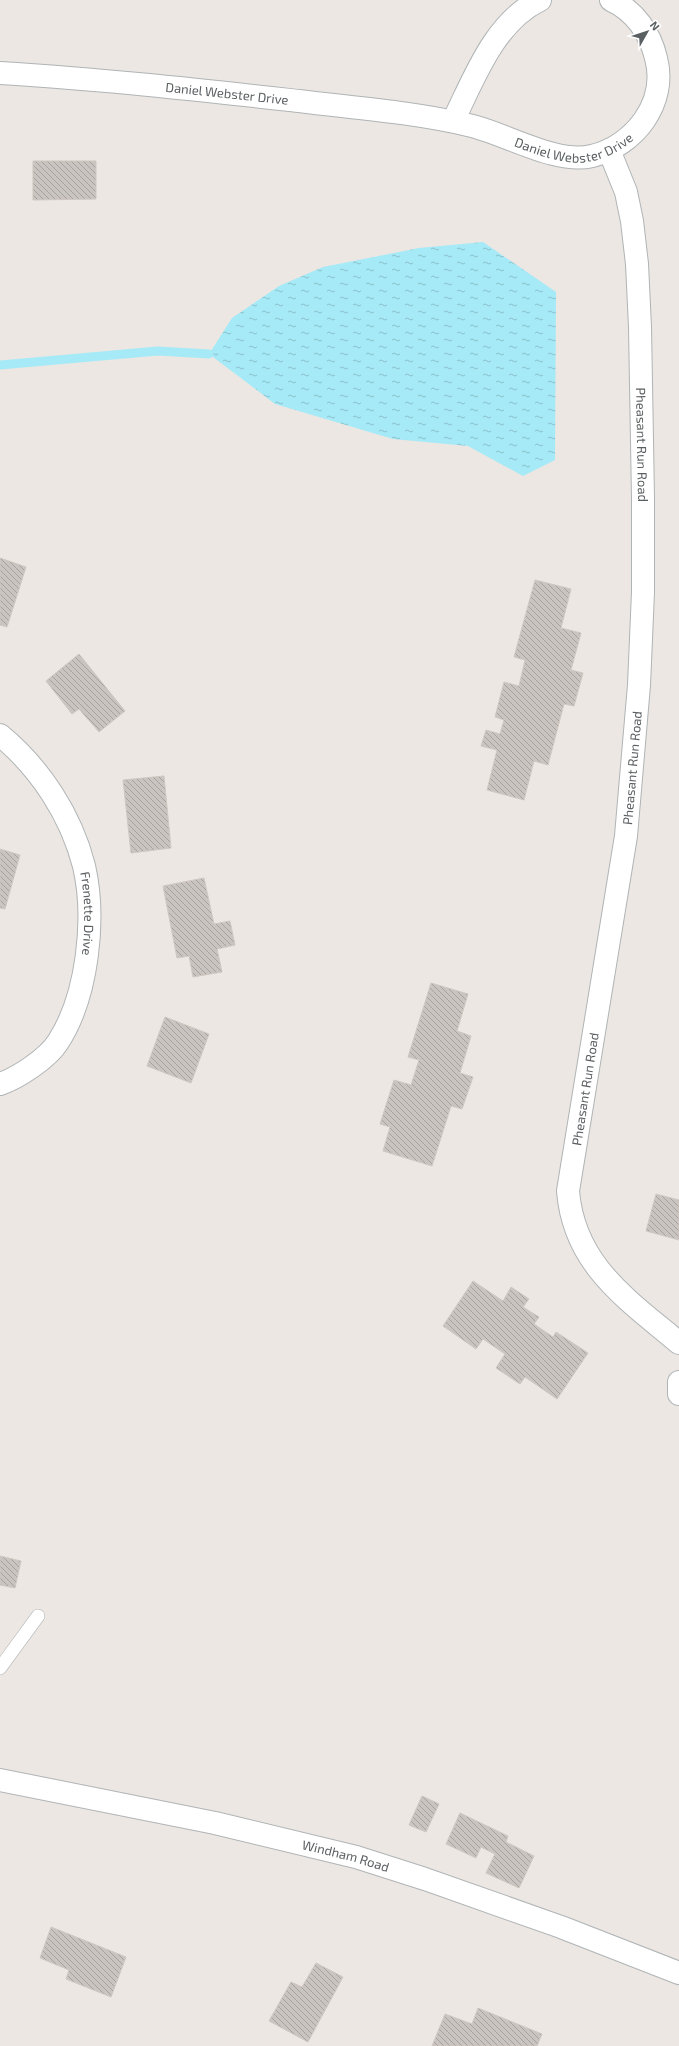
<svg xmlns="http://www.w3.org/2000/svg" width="679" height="2046" font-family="'Exo 2',sans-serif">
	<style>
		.water { fill: url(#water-ripples) }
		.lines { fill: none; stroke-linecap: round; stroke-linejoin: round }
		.stream { stroke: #a6eaf7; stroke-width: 9 }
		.building { fill: url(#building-back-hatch); stroke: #d0c7c1 }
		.lane-casing { stroke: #afb4b6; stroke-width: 14 }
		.street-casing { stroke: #afb4b6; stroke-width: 24 }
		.lane { stroke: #fff; stroke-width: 13 }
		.street { stroke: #fff; stroke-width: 22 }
		.labels { text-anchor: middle; stroke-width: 4; stroke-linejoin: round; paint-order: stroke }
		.street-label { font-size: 13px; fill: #5a5f61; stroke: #fff }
	</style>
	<defs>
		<pattern id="water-ripples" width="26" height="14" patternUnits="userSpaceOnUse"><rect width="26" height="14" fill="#a6eaf7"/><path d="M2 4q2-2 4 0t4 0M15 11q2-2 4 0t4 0" fill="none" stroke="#8ac1cb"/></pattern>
		<pattern id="building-back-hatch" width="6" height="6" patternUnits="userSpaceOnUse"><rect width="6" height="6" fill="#c9c4c0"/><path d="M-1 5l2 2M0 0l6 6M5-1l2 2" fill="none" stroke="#a6a29f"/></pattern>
	</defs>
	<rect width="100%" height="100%" fill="#ece7e2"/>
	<path class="water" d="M 483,242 L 556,292 L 555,460 L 523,476 L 468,446 L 393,439 L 275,404 L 209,354 L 232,318 L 279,286 L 323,267 L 419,248 Z"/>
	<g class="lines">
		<path class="stream" d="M 0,365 L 158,351 L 209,354"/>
	</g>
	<path class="building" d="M 33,161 L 96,161 L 96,199 L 33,200 Z
		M 0,558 L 26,567 L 7,627 L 0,625 Z
		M 535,580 L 571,589 L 561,628 L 581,633 L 571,670 L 583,673 L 574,706 L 564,704 L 548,765 L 534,761 L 524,800 L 487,790 L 497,750 L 481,746 L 486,730 L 500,734 L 504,720 L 495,717 L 504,682 L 519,686 L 525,660 L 514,657 Z
		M 79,654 L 125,711 L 99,732 L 79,709 L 72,714 L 46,681 Z
		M 164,776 L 171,848 L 131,853 L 123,780 Z
		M 0,849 L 20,855 L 5,909 L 0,908 Z
		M 204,878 L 214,924 L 230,921 L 235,945 L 217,949 L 222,972 L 193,977 L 189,956 L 177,958 L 163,886 Z
		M 431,983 L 468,994 L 457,1031 L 471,1036 L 460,1073 L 473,1077 L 462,1109 L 451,1106 L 432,1166 L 383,1151 L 390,1127 L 380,1124 L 394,1080 L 411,1085 L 419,1060 L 408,1057 Z
		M 165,1017 L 209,1034 L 191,1083 L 147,1066 Z
		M 656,1194 L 679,1200 L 679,1240 L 646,1231 Z
		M 473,1281 L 503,1301 L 511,1287 L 529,1299 L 523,1307 L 539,1317 L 534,1324 L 553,1337 L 556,1332 L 588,1353 L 557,1399 L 525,1377 L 520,1384 L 496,1368 L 505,1354 L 483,1339 L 476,1349 L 443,1326 Z
		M 0,1556 L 21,1561 L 15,1588 L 0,1585 Z
		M 422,1796 L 439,1804 L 426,1832 L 409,1825 Z
		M 460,1813 L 508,1836 L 506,1842 L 534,1856 L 519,1888 L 486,1873 L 495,1854 L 481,1847 L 476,1858 L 446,1844 Z
		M 51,1927 L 126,1957 L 111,1997 L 66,1979 L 69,1970 L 40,1958 Z
		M 316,1963 L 343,1977 L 308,2042 L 269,2021 L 291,1982 L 302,1987 Z
		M 478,2008 L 542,2034 L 537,2046 L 432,2046 L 445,2014 L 472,2024 Z"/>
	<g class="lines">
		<g class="lane-casing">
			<path id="lane" d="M 0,1668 L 38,1616"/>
		</g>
		<g class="street-casing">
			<g id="street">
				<path id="s1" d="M 0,73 C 100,79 199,90 299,101 C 355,108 413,112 468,125 C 505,133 556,165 592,156 C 634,146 668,103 656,58 C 650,33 635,11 611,0"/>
				<path d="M 453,121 C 474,79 494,22 540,0"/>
				<path id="s2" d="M 609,150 L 626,192 L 632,221 L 637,264 L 640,327 L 643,498 L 643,592 L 639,685 L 626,836 L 568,1191 C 574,1265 627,1299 679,1343"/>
				<path id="s3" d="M 0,735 C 40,768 71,815 84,866 C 96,918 88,996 58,1042 C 48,1058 18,1078 0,1084"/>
				<path d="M 679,1382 L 679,1394"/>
				<path id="s4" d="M 0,1780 L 215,1823 L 356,1857 L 425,1879 L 561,1927 L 679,1973"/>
			</g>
		</g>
		<use href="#lane" class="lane"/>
		<use href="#street" class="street"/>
	</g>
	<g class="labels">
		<g class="street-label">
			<text dy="5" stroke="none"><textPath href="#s1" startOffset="228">Daniel Webster Drive</textPath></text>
			<text dy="5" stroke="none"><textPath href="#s1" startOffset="583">Daniel Webster Drive</textPath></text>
			<text dy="5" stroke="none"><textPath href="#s2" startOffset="299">Pheasant Run Road</textPath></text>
			<text transform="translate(632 768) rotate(-85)" y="5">Pheasant Run Road</text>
			<text dy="5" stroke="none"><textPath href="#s3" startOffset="206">Frenette Drive</textPath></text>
			<text transform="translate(585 1089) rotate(-81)" y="5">Pheasant Run Road</text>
			<text dy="5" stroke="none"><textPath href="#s4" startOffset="354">Windham Road</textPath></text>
		</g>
	</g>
	<g transform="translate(647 32) rotate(51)" stroke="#ffffff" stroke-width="3" paint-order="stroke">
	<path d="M0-3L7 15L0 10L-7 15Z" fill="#5a5f61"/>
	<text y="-6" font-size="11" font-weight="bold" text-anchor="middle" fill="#5a5f61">N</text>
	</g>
</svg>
